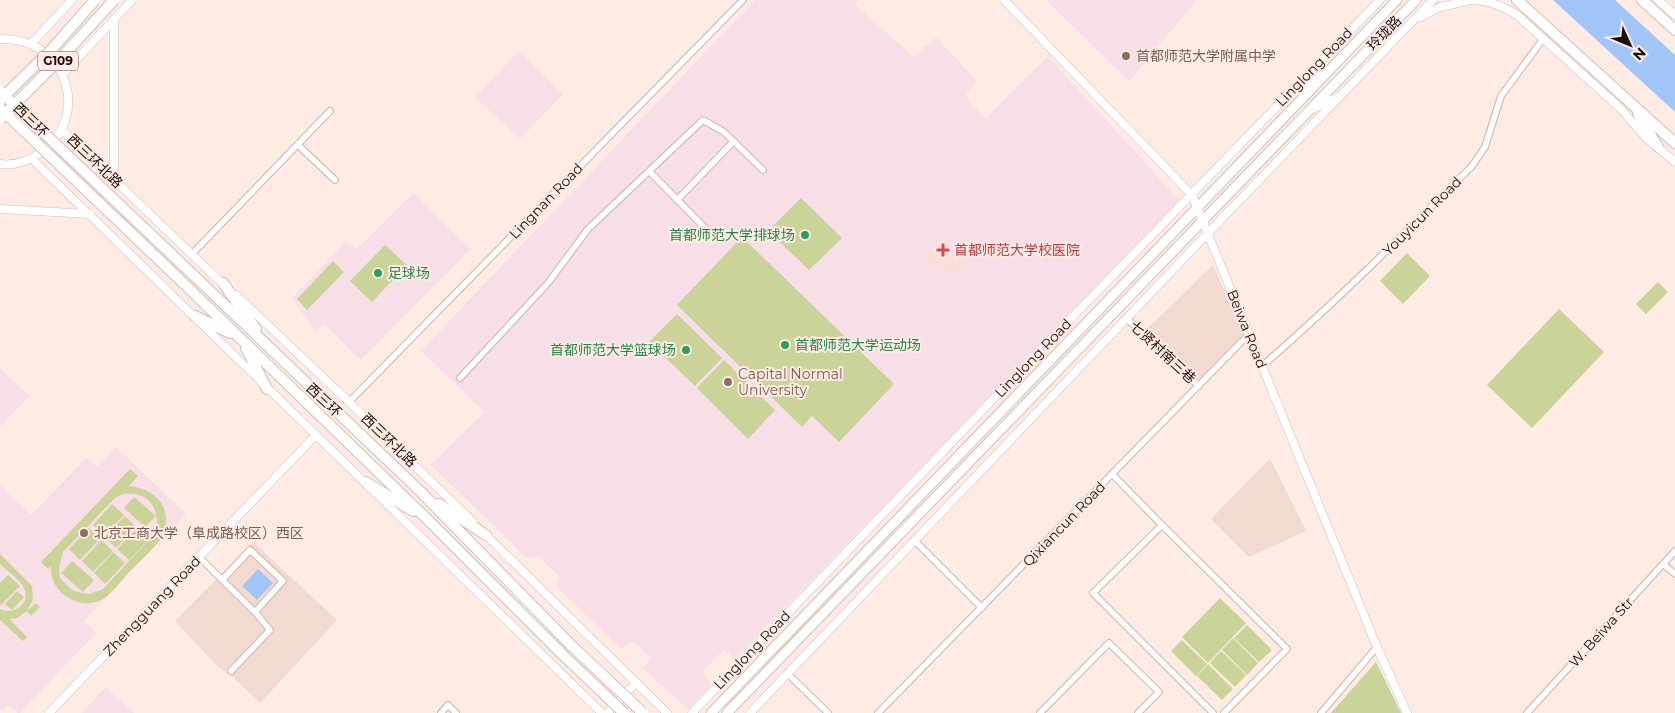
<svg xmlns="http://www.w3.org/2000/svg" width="1675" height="713" font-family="Montserrat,'Noto Sans SC',sans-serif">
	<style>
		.built { fill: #f2dad1 }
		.education { fill: #f7dee7 }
		.medical { fill: #f9deda }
		.green { fill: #cad398; fill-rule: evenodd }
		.water { fill: #a2c5f8 }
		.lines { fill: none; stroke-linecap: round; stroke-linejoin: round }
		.street-casing { stroke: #d4beb6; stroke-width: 8 }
		.secondary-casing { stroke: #d4beb6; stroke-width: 9 }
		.primary-casing { stroke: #d4beb6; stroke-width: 11 }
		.highway-casing { stroke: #d4beb6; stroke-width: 12 }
		.street { stroke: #fff; stroke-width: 5.5 }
		.secondary { stroke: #fff; stroke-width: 8 }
		.primary { stroke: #fff; stroke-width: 9 }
		.highway { stroke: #fff; stroke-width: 10 }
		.secondary-bridge-casing { stroke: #d4beb6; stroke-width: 9; stroke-linecap: butt }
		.highway-bridge-casing { stroke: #d4beb6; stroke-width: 12; stroke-linecap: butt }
		.secondary-bridge { stroke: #fff; stroke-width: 8 }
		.highway-bridge { stroke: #fff; stroke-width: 10 }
		.education-dot { fill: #8d6e63; stroke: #fdebe4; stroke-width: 2 }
		.leisure-dot { fill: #2e9e5b; stroke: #fdebe4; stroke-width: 2 }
		.health-dot { fill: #e0444e; stroke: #fdebe4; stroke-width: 2 }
		.labels { text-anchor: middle; stroke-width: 4; stroke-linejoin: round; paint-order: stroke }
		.shield { fill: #fdebe4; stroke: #5d524e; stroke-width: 1 }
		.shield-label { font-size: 12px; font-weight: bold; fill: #18100e }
		.street-label { font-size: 14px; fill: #18100e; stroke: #fdebe4 }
		.education-label { font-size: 14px; fill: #785e54; stroke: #fdebe4; text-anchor: start }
		.leisure-label { font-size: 14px; fill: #27864d; stroke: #fdebe4; text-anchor: end }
		.health-label { font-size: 14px; fill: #be3a42; stroke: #fdebe4; text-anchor: start }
	</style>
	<rect width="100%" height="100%" fill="#fdebe4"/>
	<path class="built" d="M 1213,265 L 1243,334 L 1200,379 L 1147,329 Z
		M 1270,459 L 1306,531 L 1249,557 L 1211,519 Z
		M 253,542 L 337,620 L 260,703 L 234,678 L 218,667 L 175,621 Z"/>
	<path class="education" d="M 755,0 L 859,0 L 855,4 L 913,57 L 936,37 L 977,81 L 966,95 L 972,105 L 986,118 L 1048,57 L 1179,200 L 735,659 L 724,649 L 702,672 L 712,684 L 688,709 L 643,668 L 651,658 L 634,641 L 621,649 L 556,586 L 559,576 L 538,556 L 527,558 L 431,465 L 485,412 L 421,351 Z
		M 1046,0 L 1197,0 L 1129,81 Z
		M 519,51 L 563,94 L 520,139 L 475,97 Z
		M 413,193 L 470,249 L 361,360 L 324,323 L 315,332 L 292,298 L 346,242 L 357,249 Z
		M 0,368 L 29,396 L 0,427 Z
		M 116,447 L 186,514 L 84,621 L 96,633 L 20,713 L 18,713 L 8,704 L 2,710 L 0,707 L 0,485 L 31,515 L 87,458 L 97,467 Z
		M 106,687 L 109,690 L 134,713 L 82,713 Z"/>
	<path class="medical" d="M 943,240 L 967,264 L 954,277 L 940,264 L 934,269 L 924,259 Z"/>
	<path class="green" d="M 801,198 L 842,238 L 809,270 L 768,231 Z
		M 742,237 L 894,384 L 839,442 L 812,416 L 802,427 L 677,305 Z
		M 385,245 L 407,265 L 372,302 L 350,281 Z
		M 1407,253 L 1430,276 L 1403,304 L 1380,281 Z
		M 333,261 L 344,272 L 307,310 L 297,299 Z
		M 1658,282 L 1668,292 L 1646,314 L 1636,304 Z
		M 1559,309 L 1604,352 L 1532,428 L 1487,385 Z
		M 677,314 L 722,358 L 695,386 L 649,342 Z
		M 724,360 L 775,410 L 748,439 L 697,388 Z
		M 130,469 L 138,476 L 129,486 C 149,488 167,500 166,522 C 166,527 165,533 162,537 C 155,548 138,563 128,573 C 121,581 111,595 101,600 C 78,611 49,592 51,566 L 48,569 L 41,562 ZM 123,494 C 150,492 158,506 157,531 L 103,589 L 90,594 L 81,593 L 72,590 L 60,578 L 59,568 L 63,552 L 115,498 Z
		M 134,497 L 156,516 L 145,527 L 124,508 Z
		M 112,504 L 124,515 L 104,536 L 93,525 Z
		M 125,516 L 136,527 L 116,548 L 105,537 Z
		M 89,528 L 100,539 L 80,560 L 69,549 Z
		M 137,528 L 149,539 L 129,560 L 117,549 Z
		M 101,540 L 113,551 L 93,572 L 82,561 Z
		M 113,552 L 125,563 L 105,584 L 94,573 Z
		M 0,554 L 32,586 L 33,599 L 27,611 L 36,603 L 40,607 L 31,616 L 27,611 L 17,618 L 9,619 L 27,637 L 23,641 L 0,620 L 0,609 C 15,616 33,602 23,586 C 18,578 7,571 0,564 Z
		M 72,561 L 94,580 L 83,592 L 61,573 Z
		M 8,575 L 20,586 L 0,606 L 0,583 Z
		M 17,591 L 24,597 L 12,610 L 5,604 Z
		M 1220,598 L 1246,623 L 1208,663 L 1182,637 Z
		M 1247,625 L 1272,650 L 1259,662 L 1234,638 Z
		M 1233,638 L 1258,663 L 1247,675 L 1222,650 Z
		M 1182,640 L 1207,664 L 1196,676 L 1171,651 Z
		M 1221,651 L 1246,675 L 1235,687 L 1210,663 Z
		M 1376,662 L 1401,713 L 1331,713 Z
		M 1208,664 L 1233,689 L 1222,700 L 1197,676 Z"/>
	<path class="water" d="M 1553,0 L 1615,0 L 1675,55 L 1675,112 Z
		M 258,569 L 273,583 L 257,600 L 242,586 Z"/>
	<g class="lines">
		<g class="street-casing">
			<path id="street" d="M 298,145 L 335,180
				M 649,171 L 706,229
				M 677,200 L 734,141
				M 192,254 L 330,111
				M 1126,318 L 1199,386
				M 1262,366 C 1335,303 1403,235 1472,166 L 1485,147 L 1501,96 L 1543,39
				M 460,378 L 548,283 L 588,229 L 703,120 L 724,132 L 763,170
				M 349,402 L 743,0
				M 1112,474 L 1162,525
				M 914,540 L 982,608
				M 199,557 L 255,612 L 283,581 L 250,550 L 222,580
				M 1663,564 L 1675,574
				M 231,671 L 270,630 L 255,612
				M 787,673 L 828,713
				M 441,713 L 448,705 L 456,713
				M 878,713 L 1249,334
				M 1040,713 L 1109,643 L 1159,692 L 1138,713
				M 1213,713 L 1093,593 L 1162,525 L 1287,649 L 1224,713
				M 1321,713 L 1377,647
				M 1527,713 L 1675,551"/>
		</g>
		<g class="secondary-casing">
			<path id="secondary" d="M 1004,0 L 1192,195 L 1377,647 L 1407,713
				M 1658,0 L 1675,15
				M 1489,2 L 1505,8 L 1517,15 L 1621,109 L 1645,137 L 1675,162
				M 1421,17 L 1440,7 L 1471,0
				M 0,39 C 65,36 94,115 40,153 C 28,161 14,166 0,164
				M 31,44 L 72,0
				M 63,74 L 132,0
				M 1306,92 L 1322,62
				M 1312,109 L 1336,98
				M 62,130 L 225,286
				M 32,159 L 602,713
				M 114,179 L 114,20
				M 0,209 L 90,214
				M 236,295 L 349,402 L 473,522
				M 483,532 L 667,713
				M 49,713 L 316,435
				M 607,713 L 635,684
				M 692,713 L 1023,368 L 1380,0
				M 750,713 L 1208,233 L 1433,0"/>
		</g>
		<g class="primary-casing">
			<path id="primary" d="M 711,713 L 1397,0
				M 727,713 L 1416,0"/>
		</g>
		<g class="highway-casing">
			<path id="highway" d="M 1517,0 L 1675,143
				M 1642,0 L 1675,30
				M 1638,114 L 1658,147
				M 186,268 L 420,491 L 572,646
				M 177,277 L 429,521 L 563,655
				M 223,283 L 256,329
				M 195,316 L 230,333
				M 246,348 L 267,389
				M 366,482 L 413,511
				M 439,504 L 486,535"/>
		</g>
		<use href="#street" class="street"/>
		<use href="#secondary" class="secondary"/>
		<use href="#primary" class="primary"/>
		<use href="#highway" class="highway"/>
		<g class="secondary-bridge-casing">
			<path id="secondary-bridge" d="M 1474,0 L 1489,2"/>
		</g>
		<g class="highway-bridge-casing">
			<path id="highway-bridge" d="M 0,91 L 186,268
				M 1,99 L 51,50 L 95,0
				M 0,108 L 177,277
				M 0,119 L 61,58 L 114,0
				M 572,646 L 643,713
				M 563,655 L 624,713"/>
		</g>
		<use href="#secondary-bridge" class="secondary-bridge"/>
		<use href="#highway-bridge" class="highway-bridge"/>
	</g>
	<g class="education-dot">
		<circle cx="1126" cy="56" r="5"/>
		<circle cx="728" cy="382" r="5"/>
		<circle cx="84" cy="533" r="5"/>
	</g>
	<g class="leisure-dot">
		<circle cx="805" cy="235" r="5"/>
		<circle cx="378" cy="273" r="5"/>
		<circle cx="785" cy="345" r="5"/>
		<circle cx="686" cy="350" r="5"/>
	</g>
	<path class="health-dot" d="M940.5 242.5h5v5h5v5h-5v5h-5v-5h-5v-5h5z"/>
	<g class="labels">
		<rect class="shield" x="38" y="51.5" width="40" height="19" rx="4"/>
		<g class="shield-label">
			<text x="58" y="65">G109</text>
		</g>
		<g class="street-label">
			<text transform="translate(1384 33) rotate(-46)" y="5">玲珑路</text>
			<text transform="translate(1314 67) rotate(-46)" y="5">Linglong Road</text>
			<text transform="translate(31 120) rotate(44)" y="5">西三环</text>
			<text transform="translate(95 161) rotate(44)" y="5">西三环北路</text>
			<text transform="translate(546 201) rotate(-46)" y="5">Lingnan Road</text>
			<text transform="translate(1422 216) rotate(-45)" y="5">Youyicun Road</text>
			<text transform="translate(1247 329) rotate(68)" y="5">Beiwa Road</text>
			<text transform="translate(1163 352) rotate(43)" y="5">七贤村南三巷</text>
			<text transform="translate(1033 358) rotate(-46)" y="5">Linglong Road</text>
			<text transform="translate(324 400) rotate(43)" y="5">西三环</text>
			<text transform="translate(389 440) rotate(44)" y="5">西三环北路</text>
			<text transform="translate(1064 524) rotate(-46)" y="5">Qixiancun Road</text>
			<text transform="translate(152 606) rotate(-46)" y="5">Zhengguang Road</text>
			<text transform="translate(1601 632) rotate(-48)" y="5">W. Beiwa Str</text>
			<text transform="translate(752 650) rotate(-46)" y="5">Linglong Road</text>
		</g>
		<g class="education-label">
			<text x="1136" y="61">首都师范大学附属中学</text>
			<text x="738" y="379">Capital Normal<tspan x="738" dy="16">University</tspan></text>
			<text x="94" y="538">北京工商大学（阜成路校区）西区</text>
		</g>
		<g class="leisure-label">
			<text x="795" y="240">首都师范大学排球场</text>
			<text x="388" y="278" text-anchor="start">足球场</text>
			<text x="795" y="350" text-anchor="start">首都师范大学运动场</text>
			<text x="676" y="355">首都师范大学篮球场</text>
		</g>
		<g class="health-label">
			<text x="954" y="255">首都师范大学校医院</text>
		</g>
	</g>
	<g transform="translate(1630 45) rotate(134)" stroke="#fdebe4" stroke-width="4" paint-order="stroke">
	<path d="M0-4L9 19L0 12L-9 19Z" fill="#18100e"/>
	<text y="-8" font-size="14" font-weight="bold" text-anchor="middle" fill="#18100e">N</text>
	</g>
</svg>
